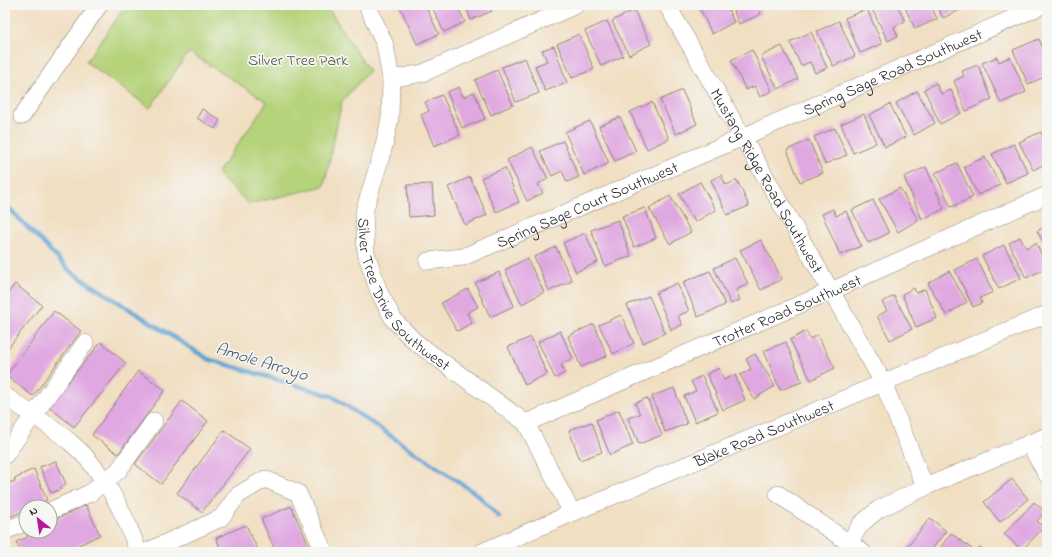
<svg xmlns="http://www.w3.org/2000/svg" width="1052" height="557" font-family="'Indie Flower',sans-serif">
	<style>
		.green { fill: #b5d37a; stroke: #707f52 }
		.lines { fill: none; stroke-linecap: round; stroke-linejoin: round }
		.stream { stroke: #5ca1d1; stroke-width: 4.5 }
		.building { fill: #e0a8e1 }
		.minor-casing { stroke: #8e8576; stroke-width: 18 }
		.minor { stroke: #fff; stroke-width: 17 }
		.labels { text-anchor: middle; stroke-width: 3.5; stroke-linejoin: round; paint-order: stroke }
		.park-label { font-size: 16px; fill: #4e553f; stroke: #f6f6f2 }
		.street-label { font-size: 16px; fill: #2b2b2b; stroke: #f6f6f2 }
		.water-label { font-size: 17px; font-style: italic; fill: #3f5a6d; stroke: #f6f6f2 }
	</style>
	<rect width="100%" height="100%" fill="#f6f6f2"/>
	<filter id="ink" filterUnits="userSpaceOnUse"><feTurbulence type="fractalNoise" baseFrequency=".025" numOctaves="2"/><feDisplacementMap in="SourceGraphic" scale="8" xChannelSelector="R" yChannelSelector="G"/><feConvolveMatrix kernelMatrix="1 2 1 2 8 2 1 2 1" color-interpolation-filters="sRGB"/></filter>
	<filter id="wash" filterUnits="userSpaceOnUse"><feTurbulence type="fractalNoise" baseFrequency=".012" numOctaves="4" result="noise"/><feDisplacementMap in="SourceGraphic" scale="16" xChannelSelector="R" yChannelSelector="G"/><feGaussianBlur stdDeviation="0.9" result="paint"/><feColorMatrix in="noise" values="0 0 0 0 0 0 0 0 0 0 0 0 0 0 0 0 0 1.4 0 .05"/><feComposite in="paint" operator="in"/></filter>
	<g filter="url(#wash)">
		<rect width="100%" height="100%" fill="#f1dfc2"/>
		<path class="green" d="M 126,5 L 326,5 L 369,71 L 342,101 L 324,186 L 249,204 L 217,174 L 267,102 L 189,52 L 150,108 L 86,62 Z"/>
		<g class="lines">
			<path class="stream" d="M 5,204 L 71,272 L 208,359 L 332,396 L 478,495 L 499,517"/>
		</g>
		<g id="blocks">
			<path class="building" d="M 399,5 L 425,5 L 439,34 L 417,44 Z
				M 431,5 L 457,5 L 465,22 L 444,32 Z
				M 465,5 L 490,5 L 492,11 L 471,20 Z
				M 698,5 L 726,5 L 734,22 L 712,34 Z
				M 731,5 L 757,5 L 761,14 L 739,24 Z
				M 870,5 L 897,5 L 905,21 L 894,27 L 898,36 L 888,41 Z
				M 904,5 L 931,5 L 937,19 L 915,29 Z
				M 937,5 L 963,5 L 964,8 L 943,18 Z
				M 867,9 L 882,44 L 860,53 L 845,18 Z
				M 634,10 L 651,44 L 629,55 L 612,21 Z
				M 607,21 L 623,56 L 601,66 L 585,31 Z
				M 839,21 L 855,56 L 833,66 L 817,31 Z
				M 811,32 L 827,68 L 815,73 L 810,62 L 801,66 L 790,42 Z
				M 579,34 L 594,69 L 572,78 L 557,44 Z
				M 1039,39 L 1047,58 L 1047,76 L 1028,84 L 1013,50 Z
				M 554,46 L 567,83 L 545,91 L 535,66 L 547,61 L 542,50 Z
				M 782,46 L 798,79 L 778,89 L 761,56 Z
				M 752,50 L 772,91 L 760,97 L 755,86 L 746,90 L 731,60 Z
				M 997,57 L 999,62 L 1010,57 L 1026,92 L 1001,103 L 982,63 Z
				M 525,58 L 539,93 L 516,102 L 502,67 Z
				M 978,65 L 992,99 L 966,111 L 954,81 L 964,76 L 962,71 Z
				M 497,70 L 513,105 L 491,115 L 475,80 Z
				M 936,83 L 941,94 L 951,90 L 961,113 L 940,124 L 924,89 Z
				M 459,87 L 463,97 L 474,92 L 485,119 L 462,128 L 447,92 Z
				M 682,90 L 697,124 L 676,134 L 660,100 Z
				M 917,91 L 935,123 L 914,135 L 896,103 Z
				M 442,95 L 460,135 L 434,146 L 421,115 L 429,111 L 425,102 Z
				M 652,102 L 669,139 L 647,149 L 630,112 Z
				M 890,104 L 906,137 L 885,147 L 869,115 Z
				M 202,109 L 220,120 L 215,129 L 197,118 Z
				M 864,114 L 876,143 L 853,153 L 841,124 Z
				M 620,117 L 636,151 L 615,161 L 599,126 Z
				M 590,121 L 609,163 L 584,175 L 565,132 Z
				M 835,128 L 847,155 L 825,164 L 814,137 Z
				M 1041,132 L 1047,145 L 1047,163 L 1033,170 L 1019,142 Z
				M 809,140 L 823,173 L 800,182 L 787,150 Z
				M 563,141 L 579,177 L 567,182 L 562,171 L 552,176 L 540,151 Z
				M 1014,144 L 1028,173 L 1006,183 L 992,154 Z
				M 532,147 L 548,179 L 538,184 L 543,193 L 527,201 L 507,160 Z
				M 985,157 L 1000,185 L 978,195 L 964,167 Z
				M 957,163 L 973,197 L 951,207 L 935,173 Z
				M 926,167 L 944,209 L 922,219 L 904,177 Z
				M 505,168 L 519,202 L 496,212 L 481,178 Z
				M 721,175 L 726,185 L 737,180 L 749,206 L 727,215 L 711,180 Z
				M 470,177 L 487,215 L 465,225 L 448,187 Z
				M 700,182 L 716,210 L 695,222 L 679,194 Z
				M 432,184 L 434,215 L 409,217 L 407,185 Z
				M 900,188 L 918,220 L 898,232 L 879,199 Z
				M 670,196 L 691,232 L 670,244 L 649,208 Z
				M 873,200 L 889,233 L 868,243 L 852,210 Z
				M 645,208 L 656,238 L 634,247 L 622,216 Z
				M 833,209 L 836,216 L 846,211 L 861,246 L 840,255 L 822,214 Z
				M 618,220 L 631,256 L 605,266 L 591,230 Z
				M 1047,226 L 1047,249 L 1037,231 Z
				M 585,233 L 598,262 L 576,272 L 563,243 Z
				M 1020,237 L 1026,248 L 1036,243 L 1047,267 L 1047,268 L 1026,278 L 1009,243 Z
				M 761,240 L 782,279 L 761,290 L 740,250 Z
				M 1004,245 L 1021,278 L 999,289 L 982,256 Z
				M 556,247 L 572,281 L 549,291 L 534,257 Z
				M 527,258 L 544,292 L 522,304 L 505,270 Z
				M 735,258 L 748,284 L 736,290 L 740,300 L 731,304 L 714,268 Z
				M 977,259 L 993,292 L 980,298 L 982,303 L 973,307 L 955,270 Z
				M 710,271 L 725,305 L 698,317 L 683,282 Z
				M 949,271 L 967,302 L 946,315 L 928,283 Z
				M 499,272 L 514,306 L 490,317 L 475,283 Z
				M 677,283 L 689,311 L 678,316 L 682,325 L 671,330 L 656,293 Z
				M 15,284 L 42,305 L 5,352 L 5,297 Z
				M 914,288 L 916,293 L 925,289 L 937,318 L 916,327 L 902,294 Z
				M 468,289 L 478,307 L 467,313 L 472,323 L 457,331 L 441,303 Z
				M 649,296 L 665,333 L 643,343 L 627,305 Z
				M 894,296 L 912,329 L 890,340 L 877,316 L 887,311 L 882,302 Z
				M 54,311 L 81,331 L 33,396 L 6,376 Z
				M 621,315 L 634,343 L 613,354 L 599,325 Z
				M 594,324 L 607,356 L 581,367 L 568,336 Z
				M 560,331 L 573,358 L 561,364 L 565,373 L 555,378 L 538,342 Z
				M 806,331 L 810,339 L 817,335 L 835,368 L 811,380 L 790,340 Z
				M 531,337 L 547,374 L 525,385 L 508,347 Z
				M 101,342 L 126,363 L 74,427 L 48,406 Z
				M 786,342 L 802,382 L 780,390 L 764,351 Z
				M 755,354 L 775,386 L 754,399 L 740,375 L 751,369 L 746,359 Z
				M 719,368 L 724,380 L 735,375 L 745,400 L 723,410 L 707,374 Z
				M 138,371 L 165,390 L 118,454 L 92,435 Z
				M 702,376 L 718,412 L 695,422 L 684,396 L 696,391 L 691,381 Z
				M 674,388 L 687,424 L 665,432 L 652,396 Z
				M 647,398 L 662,435 L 639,444 L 628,418 L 640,414 L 635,403 Z
				M 182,401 L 208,421 L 161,484 L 135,464 Z
				M 619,410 L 633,445 L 610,455 L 596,420 Z
				M 592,422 L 602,452 L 580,460 L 569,430 Z
				M 224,430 L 250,449 L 202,512 L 177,493 Z
				M 56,461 L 66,484 L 60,487 L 61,489 L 51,493 L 40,467 Z
				M 34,469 L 47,500 L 32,507 L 26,507 L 26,510 L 5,519 L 5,483 L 10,481 L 11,483 L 15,481 L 14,479 L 21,476 L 21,475 Z
				M 1012,479 L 1028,499 L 1000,522 L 984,502 Z
				M 1034,502 L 1045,512 L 1037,521 L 1044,527 L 1022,550 L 1004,534 Z
				M 86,505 L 100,535 L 64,552 L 21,552 L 16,542 L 28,537 L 26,533 L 35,531 L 36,534 L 43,531 L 50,531 L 50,528 L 52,527 L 50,522 Z
				M 291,506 L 312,552 L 276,552 L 261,519 Z
				M 930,518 L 946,531 L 930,552 L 910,552 L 906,549 Z
				M 246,525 L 259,552 L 222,552 L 216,538 Z
				M 951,533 L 972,549 L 969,552 L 937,552 Z
				M 1047,542 L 1047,552 L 1040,552 Z
				M 198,547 L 200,552 L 188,552 Z
				M 980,547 L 986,552 L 976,552 Z"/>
		</g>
	</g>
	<g filter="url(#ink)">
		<use href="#blocks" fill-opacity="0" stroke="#8e8576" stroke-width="1"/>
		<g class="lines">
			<g class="minor-casing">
				<g id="minor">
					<path id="s1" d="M 367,5 L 385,45 L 391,79 L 390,118 L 384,146 L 364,212 L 366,253 L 379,292 L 394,320 L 414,341 L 526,423 L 572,513"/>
					<path id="s2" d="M 667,5 L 883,382 L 925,487"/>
					<path d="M 391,79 L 423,73 L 576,5"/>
					<path d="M 22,116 L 99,5"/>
					<path id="s3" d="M 428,261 L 463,257 L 743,137 L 1043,5"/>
					<path d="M 5,396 C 26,411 50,425 70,442 C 101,467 126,514 138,552"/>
					<path id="s4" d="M 526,423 L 831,291 L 1047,195"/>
					<path d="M 1029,443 L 1047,475"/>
					<path d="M 5,455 L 85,343"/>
					<path d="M 778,494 L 862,552"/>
					<path d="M 50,511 L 90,493 L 118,471 L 154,421"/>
					<path d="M 5,531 L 26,522"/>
					<path d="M 849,543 L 861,524 L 879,509 L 925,487 L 1047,436"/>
					<path d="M 146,552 L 221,518 L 238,495 L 265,479 L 298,493 L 324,552"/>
					<path id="s5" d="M 482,552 L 572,513 L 1047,314"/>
				</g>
			</g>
			<use href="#minor" class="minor"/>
		</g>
	</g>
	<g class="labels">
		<g class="park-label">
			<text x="298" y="65">Silver Tree Park</text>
		</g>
		<g class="street-label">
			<text dy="6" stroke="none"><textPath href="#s3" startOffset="503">Spring Sage Road Southwest</textPath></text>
			<text dy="6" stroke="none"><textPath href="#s2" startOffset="202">Mustang Ridge Road Southwest</textPath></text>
			<text dy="6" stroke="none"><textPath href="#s3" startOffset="170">Spring Sage Court Southwest</textPath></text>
			<text dy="6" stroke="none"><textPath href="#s1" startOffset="311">Silver Tree Drive Southwest</textPath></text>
			<text dy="6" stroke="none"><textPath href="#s4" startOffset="284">Trotter Road Southwest</textPath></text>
			<text dy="6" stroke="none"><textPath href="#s5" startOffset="306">Blake Road Southwest</textPath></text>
		</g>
		<g class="water-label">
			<text transform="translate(262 361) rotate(17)" y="6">Amole Arroyo</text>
		</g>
	</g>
	<rect width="1052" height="557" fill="none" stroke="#f6f6f2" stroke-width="20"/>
	<g transform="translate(38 519) rotate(330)"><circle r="19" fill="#f6f6f2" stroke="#a5a5a2"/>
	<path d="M0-3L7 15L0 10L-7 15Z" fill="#b5179e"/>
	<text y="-6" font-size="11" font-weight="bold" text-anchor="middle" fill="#2b2b2b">N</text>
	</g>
</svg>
